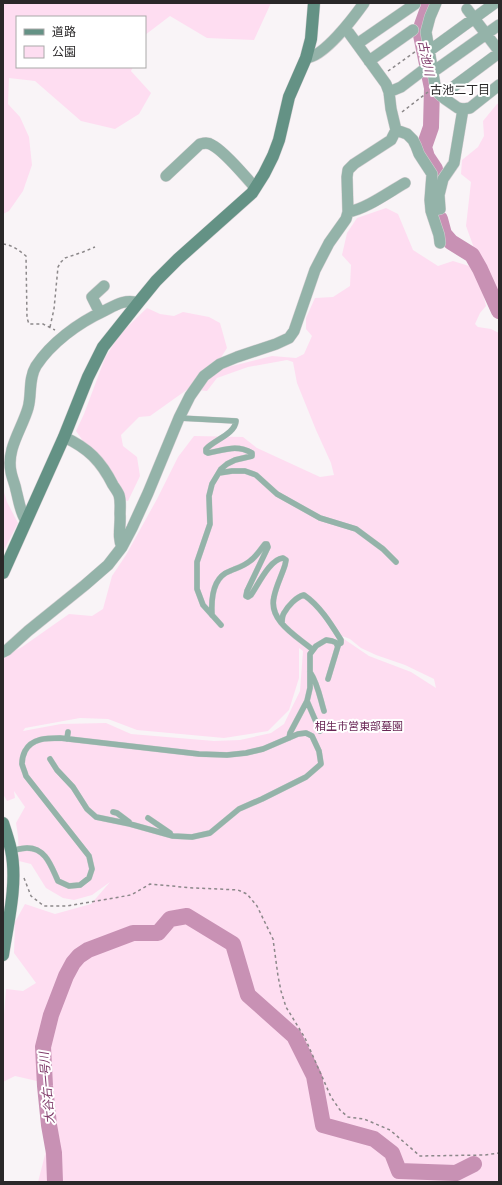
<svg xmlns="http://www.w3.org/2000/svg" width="502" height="1185" font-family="'Sofia Sans Condensed','Noto Sans JP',sans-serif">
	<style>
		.green { fill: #feddf1; fill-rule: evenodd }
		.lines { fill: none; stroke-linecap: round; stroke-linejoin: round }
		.river { stroke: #c891b4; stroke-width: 16 }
		.lane-casing { stroke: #d4cfd2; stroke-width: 6 }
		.street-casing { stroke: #d4cfd2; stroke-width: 12 }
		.secondary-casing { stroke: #d4cfd2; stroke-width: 13 }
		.path { stroke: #8c888a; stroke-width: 1.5; stroke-dasharray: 3 3; stroke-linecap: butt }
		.lane { stroke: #94b3a9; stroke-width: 5.5 }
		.street { stroke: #94b3a9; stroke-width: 11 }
		.secondary { stroke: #649285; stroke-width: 12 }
		.labels { text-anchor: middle; stroke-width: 4; stroke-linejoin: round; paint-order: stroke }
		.park-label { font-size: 11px; fill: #692756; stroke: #fff }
		.water-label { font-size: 12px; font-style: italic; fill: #7d3968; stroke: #fff }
		.neighbourhood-label { font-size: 12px; fill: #2a2829; stroke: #fff }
	</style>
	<rect width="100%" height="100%" fill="#f9f4f7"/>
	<path class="green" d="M 3,3 L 271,3 L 254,40 L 207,38 L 170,16 L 145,35 L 145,17 L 17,17 L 17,67 L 133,67 L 131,71 L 151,93 L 139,114 L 115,129 L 81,121 L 35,81 L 9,78 L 8,104 L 20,117 L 29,137 L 32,165 L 23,191 L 9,211 L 3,214 Z
		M 499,103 L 499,292 L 486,271 L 474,248 L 466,226 L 471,182 L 461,174 L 462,160 L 478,147 L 484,136 L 483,121 L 497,104 Z
		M 386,208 L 398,214 L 413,250 L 438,266 L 453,261 L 469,266 L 482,289 L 486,306 L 480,313 L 475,324 L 478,327 L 491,329 L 499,333 L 499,1182 L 38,1182 L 47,1147 L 37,1081 L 15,1076 L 3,1082 L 3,1028 L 6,989 L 23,991 L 36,983 L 14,953 L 15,922 L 25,904 L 55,914 L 91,904 L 110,882 L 92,895 L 74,900 L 63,898 L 46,888 L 31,864 L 19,861 L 18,836 L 16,823 L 25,807 L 14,791 L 15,798 L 7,801 L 3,794 L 3,657 L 22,647 L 69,614 L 92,616 L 103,609 L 112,576 L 126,555 L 157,499 L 178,457 L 194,436 L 243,437 L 257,448 L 320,477 L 334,475 L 331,463 L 316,430 L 297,383 L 293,362 L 287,360 L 248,367 L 217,378 L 207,391 L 188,389 L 150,416 L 139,417 L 121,435 L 123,446 L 137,457 L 140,476 L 128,501 L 122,500 L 104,462 L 83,441 L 76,431 L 84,414 L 105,358 L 120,334 L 147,308 L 160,314 L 174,316 L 183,312 L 209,317 L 220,323 L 227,348 L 220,359 L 224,368 L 272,356 L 296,358 L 304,354 L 312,336 L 306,329 L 306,318 L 315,298 L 333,297 L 350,286 L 351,265 L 342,255 L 347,233 L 357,218 ZM 342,636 L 350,639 L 361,648 L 376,655 L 405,665 L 434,679 L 436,688 L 411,672 L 369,656 L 344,639 ZM 299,648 L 303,651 L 300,691 L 284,724 L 271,733 L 240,740 L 214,741 L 131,734 L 106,723 L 61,724 L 23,731 L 25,728 L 80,718 L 108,719 L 137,730 L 224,738 L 268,731 L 289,710 L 299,678 Z
		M 3,489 L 7,502 L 18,523 L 3,552 Z"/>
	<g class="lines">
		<path class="river" d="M 430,3 L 422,25 L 421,35 L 432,88 L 431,127 L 424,147 L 427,157 L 435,169 L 436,177 L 435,190
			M 440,219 L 444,234 L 451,242 L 472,255 L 480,269 L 499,311
			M 55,1182 L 54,1153 L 49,1125 L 45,1086 L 43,1047 L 51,1015 L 66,976 L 73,963 L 79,956 L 88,950 L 133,933 L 158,933 L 170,919 L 187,916 L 233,944 L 248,995 L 294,1036 L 314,1076 L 323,1125 L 374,1139 L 392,1153 L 399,1171 L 456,1173 L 474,1164"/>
		<g class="lane-casing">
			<path id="lane" d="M 179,418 L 236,421 C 235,434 214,440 206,449 L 206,452 L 208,453 C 225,450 236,444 252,453 L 252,456 L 235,460 L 227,464 L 221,469 L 212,484 L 209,496 L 210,524 L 197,562 L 197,589 L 203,605 L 221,625
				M 219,473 L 232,471 L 245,471 L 256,475 L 277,494 L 320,518 L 356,529 L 383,549 L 396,562
				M 212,615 C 211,598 213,577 230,571 C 237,568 244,566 250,561 C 256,557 260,550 265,544 L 267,544 L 268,547 L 247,591 L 246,596 L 248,597 L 251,595 C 258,585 270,559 283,558 L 286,560 L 285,565 C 282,575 276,586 274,597 C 268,621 298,637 313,650
				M 282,623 C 282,620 282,616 284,613 C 288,606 296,597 304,595 C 320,606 331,624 341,640 L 341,643 L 337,645
				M 310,672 C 318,684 320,698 324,711
				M 307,701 L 320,731
				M 289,738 L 290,733 L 307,701 L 310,688 L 310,654 L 316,646 L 326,640 L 332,641 L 337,643 L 338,646 L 328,679
				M 67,739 L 68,732
				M 113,812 L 117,813 L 129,822
				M 148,818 L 170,833
				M 11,851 C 16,850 22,848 27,848 C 46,848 51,866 58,881 L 69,886 L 80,885 L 89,878 L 92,869 L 89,856 L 26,776 C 25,772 23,768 22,764 C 22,760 23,755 25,751 C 32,738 47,738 60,738 L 199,754 L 227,755 L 246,753 L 263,749 L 298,734 L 306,733 L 312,736 L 319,751 L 321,764 L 306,777 L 262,799 L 239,809 L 210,833 L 192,837 L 173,836 L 130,824 L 96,817 L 87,809 L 73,787 L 57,770 L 50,759"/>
		</g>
		<g class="street-casing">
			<path id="street" d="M 436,3 L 430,17 L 426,32 L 435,85 L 439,94 L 445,99 L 458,108 L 463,109 L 470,108 L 499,85
				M 467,9 L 499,51
				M 357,44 L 415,4
				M 429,51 L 495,3
				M 306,58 C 324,57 354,17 364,3
				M 369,61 L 413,30
				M 433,71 L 437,69 L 499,25
				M 389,92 L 401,87 L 422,71
				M 441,96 L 499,53
				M 396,130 L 407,134 L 413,140 L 416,146 L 419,154 L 432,174 L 430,200 L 431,211 L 439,235 L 440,243
				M 166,176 L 200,144 C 204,143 208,142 212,145 C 224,151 242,173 252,184 L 256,186
				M 431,211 L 440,209 L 439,195 L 443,179 L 454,163 L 463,109
				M 348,212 C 366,209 389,192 405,183
				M 100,313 L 92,297 L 104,286
				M 64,437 C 88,448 101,461 113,485 C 115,488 118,492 119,495 C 121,501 120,508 120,514 C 121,525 117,537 122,547
				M 26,521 C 20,512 19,501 16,490 C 15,484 12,478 11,472 C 6,449 22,429 28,408 C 32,395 28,379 36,366 C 51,343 78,323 104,311 C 114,306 126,298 138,303
				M 3,652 L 7,650 L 28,631 L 85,585 L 108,565 L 122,547 L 132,528 L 148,493 L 179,418 L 190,396 L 204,376 L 220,364 L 237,357 L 276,344 L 289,338 L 294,331 L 315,270 L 329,243 L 346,219 L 348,212 L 347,177 L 348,170 L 354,164 L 391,140 L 396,130 L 391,109 L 389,92 L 386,84 L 349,33 L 344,29"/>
		</g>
		<g class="secondary-casing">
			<path id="secondary" d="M 3,573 L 64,437 L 88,377 L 103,347 L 138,303 L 156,281 L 178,259 L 252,193 L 264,174 L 273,156 L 279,140 L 289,97 L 306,58 L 311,39 L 314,3
				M 3,823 C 6,832 9,841 11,850 C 18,883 8,922 3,955"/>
		</g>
		<path class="path" d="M 388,71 L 419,49
			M 402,112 L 428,92
			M 3,244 C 12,245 19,250 26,256 L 27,318 L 29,324 L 43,324 L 55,330
			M 50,327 L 54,309 L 58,267 L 61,262 L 65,258 L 83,252 L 95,247
			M 24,878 L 31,896 L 44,906 L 67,906 L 131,895 L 150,884 L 193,888 L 219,889 L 238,890 L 247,894 L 257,906 L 273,939 L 278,976 L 281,991 L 286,1007 L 305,1038 L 331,1097 L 340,1110 L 348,1117 L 364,1119 L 390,1130 L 420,1156 L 485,1155 L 499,1153"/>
		<use href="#lane" class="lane"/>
		<use href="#street" class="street"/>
		<use href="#secondary" class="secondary"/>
	</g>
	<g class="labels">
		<g class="park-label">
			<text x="359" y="730">相生市営東部墓園</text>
		</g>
		<g class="water-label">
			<text transform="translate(426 58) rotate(78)" y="4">古池川</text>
			<text transform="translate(47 1088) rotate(-95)" y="4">大谷右一号川</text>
		</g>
		<g class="neighbourhood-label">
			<text x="460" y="94">古池二丁目</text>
		</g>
	</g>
	<rect width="502" height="1185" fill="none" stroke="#2a2829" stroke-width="8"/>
	<rect x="16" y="16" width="130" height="52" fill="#ffffff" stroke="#aaa9a9"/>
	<rect x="24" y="29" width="20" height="6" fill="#649285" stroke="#aaa9a9"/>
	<text x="52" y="36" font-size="12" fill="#2a2829">道路</text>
	<rect x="24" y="46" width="20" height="12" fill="#feddf1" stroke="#aaa9a9"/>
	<text x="52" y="56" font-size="12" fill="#2a2829">公園</text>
</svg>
